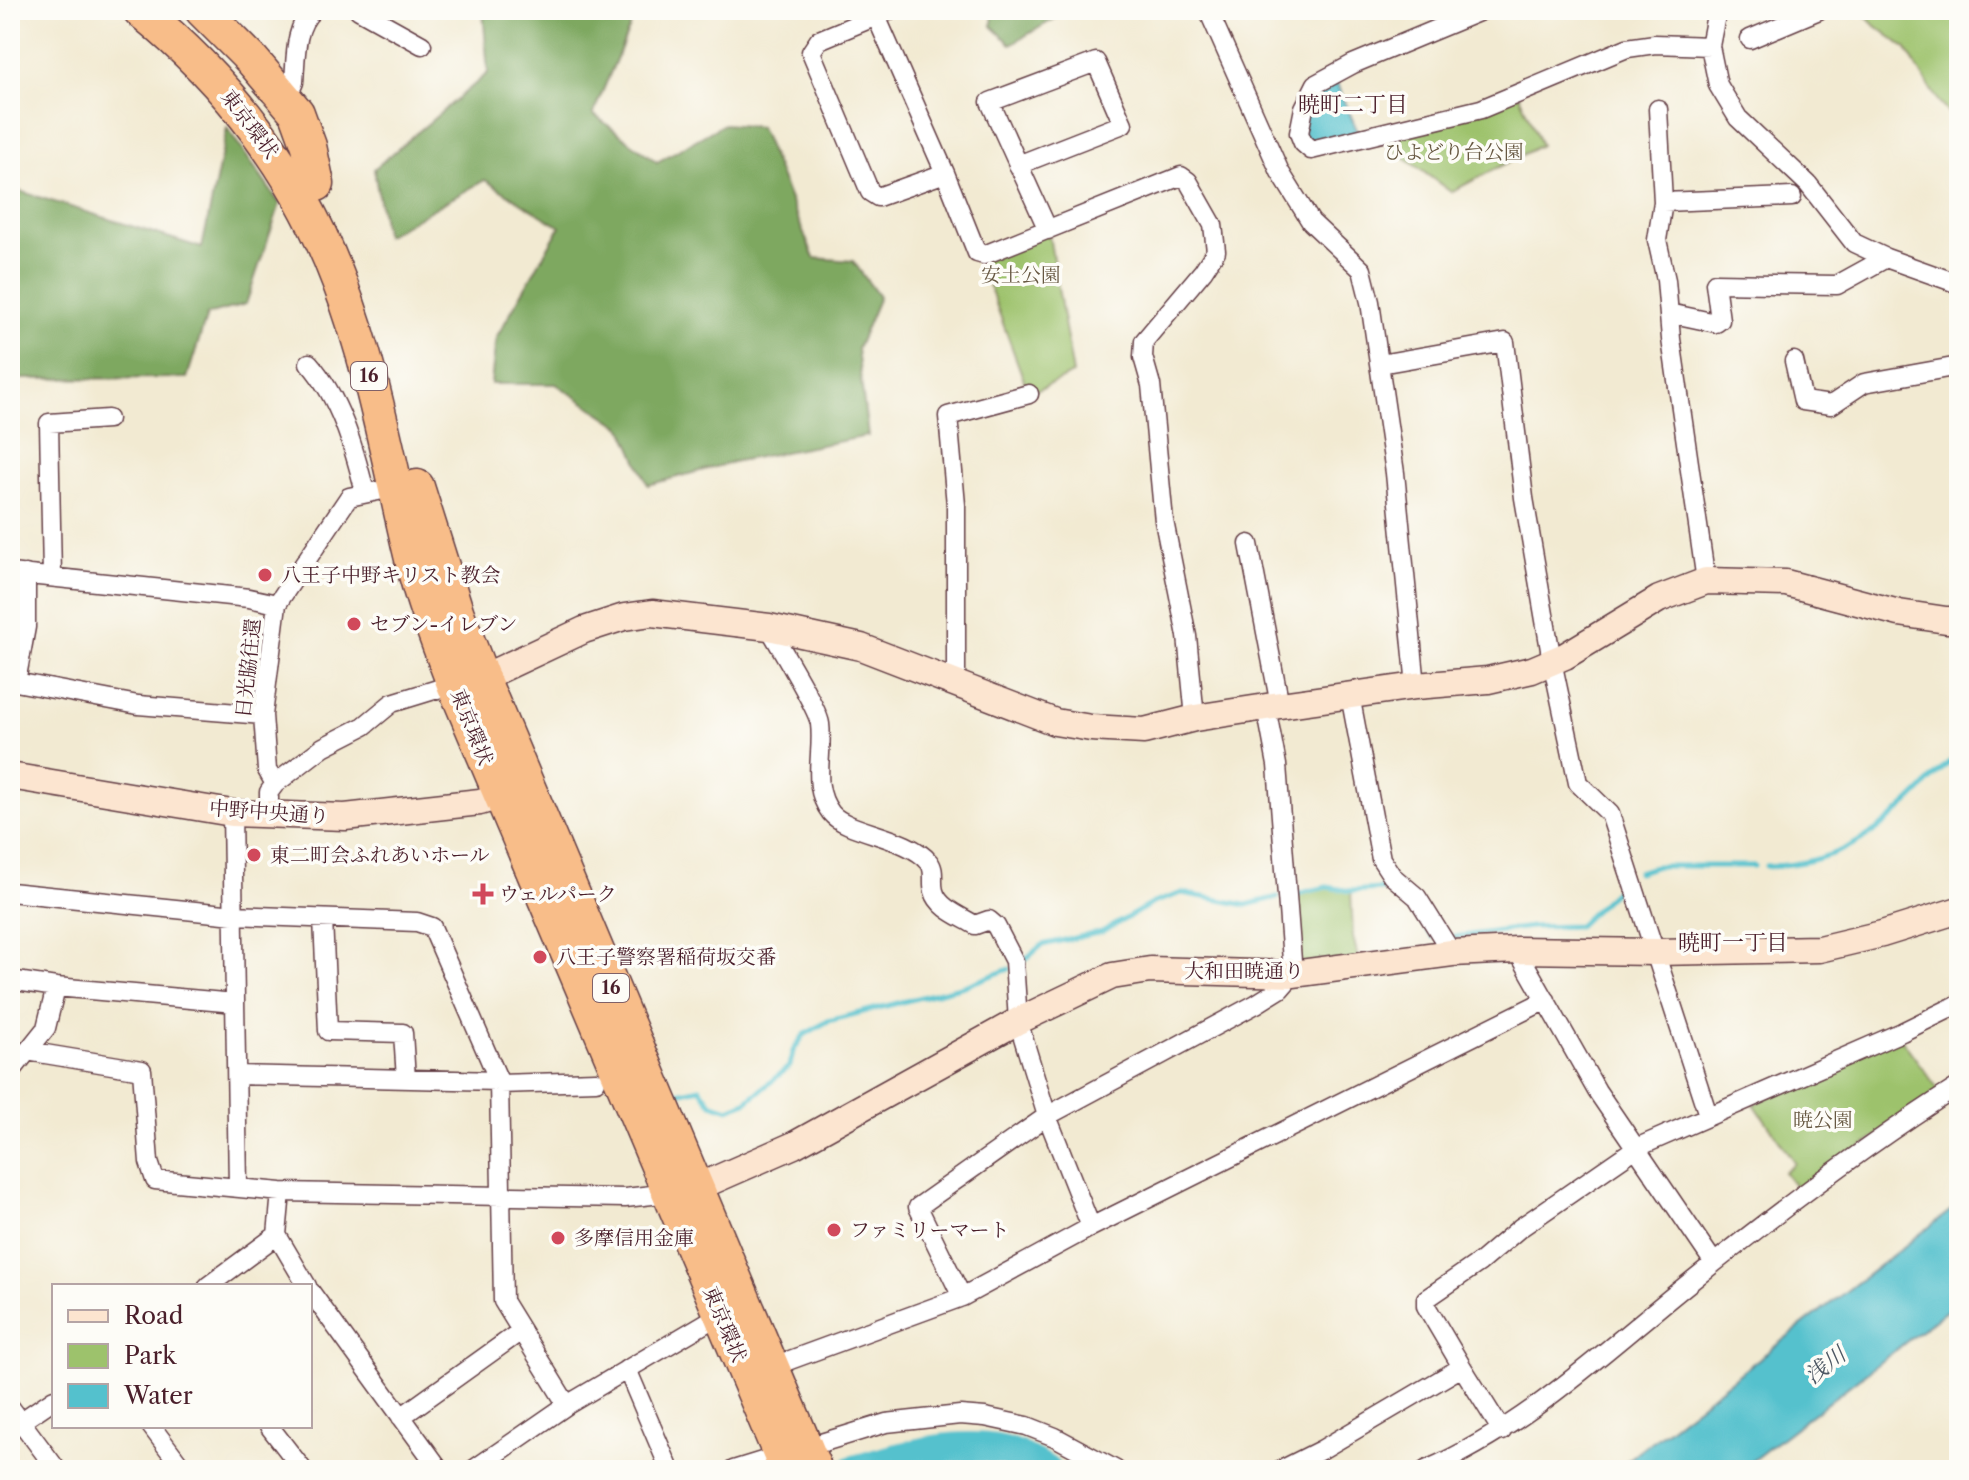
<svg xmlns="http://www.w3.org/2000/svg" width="1969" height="1480" font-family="'Libre Caslon Text','Noto Serif JP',serif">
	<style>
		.green { fill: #9dc26c; stroke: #74704c; stroke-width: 2 }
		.forest { fill: #7ea860; stroke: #646446; stroke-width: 2 }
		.water { fill: #54c1cd; stroke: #4f707c; stroke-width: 2 }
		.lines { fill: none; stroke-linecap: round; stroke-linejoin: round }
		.stream { stroke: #54c1cd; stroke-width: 5 }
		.river { stroke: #54c1cd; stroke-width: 30 }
		.street-casing { stroke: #633d44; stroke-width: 21 }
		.secondary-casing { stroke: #633d44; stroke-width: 29 }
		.highway-casing { stroke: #633d44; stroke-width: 37 }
		.street { stroke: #fff; stroke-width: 18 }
		.secondary { stroke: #fce5d0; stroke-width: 26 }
		.highway { stroke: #f8bd89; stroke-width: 34 }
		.poi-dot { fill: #d1495b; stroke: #fdfcf7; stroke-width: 3 }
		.labels { text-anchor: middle; stroke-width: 7; stroke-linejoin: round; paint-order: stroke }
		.shield { fill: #fdfcf7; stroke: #806168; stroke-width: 2 }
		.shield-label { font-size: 18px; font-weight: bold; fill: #4a1f2b }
		.street-label { font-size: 20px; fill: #4a1f2b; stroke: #fdfcf7 }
		.park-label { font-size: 20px; fill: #675842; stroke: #fdfcf7 }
		.poi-label { font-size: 20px; fill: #4a1f2b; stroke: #fdfcf7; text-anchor: start }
		.neighbourhood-label { font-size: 22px; fill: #4a1f2b; stroke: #fdfcf7 }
		.water-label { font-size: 22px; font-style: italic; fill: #4e5864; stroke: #fdfcf7 }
	</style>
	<rect width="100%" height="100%" fill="#fdfcf7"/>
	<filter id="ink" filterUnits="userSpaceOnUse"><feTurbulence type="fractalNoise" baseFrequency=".0125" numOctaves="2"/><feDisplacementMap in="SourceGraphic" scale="16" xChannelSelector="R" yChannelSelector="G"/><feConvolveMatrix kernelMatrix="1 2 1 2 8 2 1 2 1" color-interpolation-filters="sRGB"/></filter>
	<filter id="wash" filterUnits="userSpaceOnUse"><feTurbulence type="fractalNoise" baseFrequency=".006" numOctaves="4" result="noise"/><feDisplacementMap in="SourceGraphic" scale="32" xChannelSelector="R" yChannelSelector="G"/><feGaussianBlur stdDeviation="1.8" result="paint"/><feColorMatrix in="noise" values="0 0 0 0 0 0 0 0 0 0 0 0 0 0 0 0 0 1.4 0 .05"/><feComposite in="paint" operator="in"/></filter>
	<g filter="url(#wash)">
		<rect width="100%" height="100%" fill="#f2ead2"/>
		<path class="green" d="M 1860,10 L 1959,10 L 1959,124 L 1940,104 L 1905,48 L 1872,23 Z
			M 1519,95 L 1541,145 L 1451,192 L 1372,134 Z
			M 1048,230 L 1073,374 L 1029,394 L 977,253 Z
			M 1327,887 L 1351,891 L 1353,937 L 1360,965 L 1293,974 L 1288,895 Z
			M 1899,1036 L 1941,1093 L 1798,1190 L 1784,1172 L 1795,1163 L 1754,1104 Z"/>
		<path class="forest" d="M 483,10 L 624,10 L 634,17 L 593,114 L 657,162 L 724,124 L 760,127 L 814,258 L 853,261 L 879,297 L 857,349 L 868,436 L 737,461 L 648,485 L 623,428 L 556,384 L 491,384 L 496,338 L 560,227 L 485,180 L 385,236 L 374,169 L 488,73 Z
			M 993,10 L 1070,10 L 1011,44 L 992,26 Z
			M 227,128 L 280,204 L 246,304 L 207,315 L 187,378 L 10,379 L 10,188 L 202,248 Z"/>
		<path class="water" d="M 1333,75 L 1360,137 L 1303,143 L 1304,108 Z
			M 1959,1204 L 1959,1301 L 1740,1470 L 1615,1470 Z"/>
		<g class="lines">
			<path class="stream" d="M 1766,866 C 1852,865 1893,819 1949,762 L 1959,757
				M 1638,872 L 1657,866 L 1754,866
				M 1297,894 L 1327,887 L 1351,891 L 1380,889 L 1392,891 L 1405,902 L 1433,937
				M 1446,938 L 1531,927 L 1578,926 L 1616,890
				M 1020,964 L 1042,945 L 1102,932 L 1153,903 L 1182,893 L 1246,905 L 1278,897
				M 673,1094 L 700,1088 L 711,1103 L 729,1109 L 746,1102 L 790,1066 L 793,1051 L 804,1035 L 828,1021 L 964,986 L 1009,969"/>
			<path class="river" d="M 854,1470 C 901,1457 952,1440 1001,1450 C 1016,1453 1032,1463 1046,1470"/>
		</g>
	</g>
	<g filter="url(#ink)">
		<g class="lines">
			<g class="street-casing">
				<path id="street" d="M 359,10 L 422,45
					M 1208,10 L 1280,172 L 1311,222 L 1362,270 L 1370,302 L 1395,473 L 1416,686
					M 1483,10 L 1353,64 L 1316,84 L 1304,108 L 1299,133 L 1303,143 L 1311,150 L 1481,109 L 1627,48 L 1655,44 L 1710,46
					M 1717,10 L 1710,46 L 1718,85 L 1738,118 L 1808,184 L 1854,243 L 1886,258 L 1959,284
					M 876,16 L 945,173 L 878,197 L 870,192 L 811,52 L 819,40 L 891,10
					M 1750,39 L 1819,10
					M 282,96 L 291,89 L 294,82 C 296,58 294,27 313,10
					M 1658,109 L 1663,202 L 1657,240 L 1666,280 L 1671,339 L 1706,581
					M 1018,165 L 1123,124 L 1096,62 L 990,102 L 1048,230
					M 945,173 L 977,253 L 984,255 L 1181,176 L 1188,181 L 1213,225 L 1216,251 L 1203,271 L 1144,341 L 1143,357 L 1151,385 L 1164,521 L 1187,636 L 1195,718
					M 1663,202 L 1792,197
					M 1669,313 L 1716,323 L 1720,320 L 1715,283 L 1837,285 L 1886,258
					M 1794,361 L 1803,401 L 1831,405 L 1864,383 L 1959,366
					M 309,363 C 340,398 354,448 365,492
					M 1380,364 L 1505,342 L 1524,498 L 1552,661 L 1578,783 L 1610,814 L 1708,1115
					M 1249,544 L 1280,705
					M 10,573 L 249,598 L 277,604
					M 26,574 L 26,627 L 16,682 L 138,705 L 263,715
					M 52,576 L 49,423 L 108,419
					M 769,627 C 779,646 818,708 820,724 C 824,754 810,786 831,813 C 847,833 908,836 929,862 C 936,871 931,881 934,891 C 938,908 962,917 975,925 L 989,920 L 996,926 L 1014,961 L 1018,1021 L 1047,1116 L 1091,1227
					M 956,683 L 956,505 L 948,416 L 1029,394
					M 1350,695 L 1381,859 L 1392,876 L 1417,897 L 1452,953
					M 275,784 L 323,747 L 364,726 L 392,703 L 454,684
					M 232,813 L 238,1186
					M 269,814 L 269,792 L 275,784 L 267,770 L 263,715 L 277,604 L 349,497 L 397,487
					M 10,892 L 234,915 L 417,922 L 432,927 L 499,1081 L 503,1301 L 567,1405
					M 323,919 L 328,1031 L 403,1033 L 406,1079
					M 1517,950 L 1597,1091 L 1714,1263
					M 10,980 L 56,987 L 235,1003
					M 27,1051 L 142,1070 L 149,1162 L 155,1180 L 281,1192 L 625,1198 L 670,1193
					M 10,1073 L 46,1028 L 56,987
					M 237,1075 L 499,1081
					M 499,1084 L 596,1081
					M 281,1192 L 277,1235 L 307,1286
					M 208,1286 L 277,1235
					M 310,1291 L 440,1470
					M 962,1297 L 918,1207 L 1047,1116 L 1256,1004 L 1280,989 L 1293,974 L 1277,765 L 1266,707
					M 771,1367 L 962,1297 L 1091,1227 L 1546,1000
					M 1462,1367 L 1502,1431
					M 627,1369 L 670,1470
					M 10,1407 L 57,1470
					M 401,1417 L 521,1331
					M 151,1426 L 184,1470
					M 269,1426 L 303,1470
					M 10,1429 L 54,1399
					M 473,1470 L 567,1405 L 721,1314
					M 733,1470 L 886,1423 L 960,1415 L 985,1417 L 1027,1426 L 1055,1437 L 1116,1470
					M 1281,1470 L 1321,1450 L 1462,1367 L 1426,1306 L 1426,1299 L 1480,1262 L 1520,1228 L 1636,1148 L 1902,1032 L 1959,1004
					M 1426,1470 C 1525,1427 1601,1354 1684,1287 C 1772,1216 1863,1147 1959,1086"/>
			</g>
			<g class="secondary-casing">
				<path id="secondary" d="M 465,682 L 482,678 L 584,630 L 624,617 L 652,613 L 769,627 L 861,647 L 1055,722 L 1091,728 L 1144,731 L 1195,718 L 1266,707 L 1416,686 L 1488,680 L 1532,670 L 1565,656 L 1659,599 L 1706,581 L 1786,583 L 1899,613 L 1946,620 L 1959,620
					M 10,776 L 232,813 L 345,817 L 480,802 L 519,790
					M 678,1192 L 696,1188 L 794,1145 L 1018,1021 L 1112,976 L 1150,970 L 1293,974 L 1452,953 L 1517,950 L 1656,952 L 1819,949 L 1882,934 L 1959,910"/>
			</g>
			<g class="highway-casing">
				<path id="highway" d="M 140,10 C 229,82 299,174 339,281 C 374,372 390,469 413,563 C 423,604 439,644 454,684 L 787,1470
					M 202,10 L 252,60 L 297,113 L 309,146 L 317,184
					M 417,487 L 457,614 L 482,678 L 815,1470"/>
			</g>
			<use href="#street" class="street"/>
			<use href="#secondary" class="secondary"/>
			<use href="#highway" class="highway"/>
		</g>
	</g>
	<g class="poi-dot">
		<circle cx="265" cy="575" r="8"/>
		<circle cx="354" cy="624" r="8"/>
		<circle cx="254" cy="855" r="8"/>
		<path d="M479 882h8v8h8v8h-8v8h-8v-8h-8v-8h8z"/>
		<circle cx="540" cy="957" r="8"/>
		<circle cx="834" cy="1230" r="8"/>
		<circle cx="558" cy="1238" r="8"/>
	</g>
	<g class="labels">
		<g class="shield">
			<rect x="351" y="362" width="36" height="28" rx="6"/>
			<rect x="593" y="974" width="36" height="28" rx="6"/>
		</g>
		<g class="shield-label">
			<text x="369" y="382">16</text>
			<text x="611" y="994">16</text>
		</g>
		<g class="street-label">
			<text transform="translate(250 124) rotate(53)" y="7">東京環状</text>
			<text transform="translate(248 668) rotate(-84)" y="7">日光脇往還</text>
			<text transform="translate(472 727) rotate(68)" y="7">東京環状</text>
			<text transform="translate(269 812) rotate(4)" y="7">中野中央通り</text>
			<text x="1244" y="978">大和田暁通り</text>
			<text transform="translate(725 1324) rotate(67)" y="7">東京環状</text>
		</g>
		<g class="park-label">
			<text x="1454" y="159">ひよどり台公園</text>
			<text x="1021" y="282">安土公園</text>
			<text x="1823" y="1127">暁公園</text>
		</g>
		<g class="poi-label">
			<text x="281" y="582">八王子中野キリスト教会</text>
			<text x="370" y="631">セブン-イレブン</text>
			<text x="270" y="862">東二町会ふれあいホール</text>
			<text x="499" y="901">ウェルパーク</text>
			<text x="556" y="964">八王子警察署稲荷坂交番</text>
			<text x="850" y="1237">ファミリーマート</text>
			<text x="574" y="1245">多摩信用金庫</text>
		</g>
		<g class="neighbourhood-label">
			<text x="1353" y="112">暁町二丁目</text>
			<text x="1733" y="950">暁町一丁目</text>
		</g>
		<g class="water-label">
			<text transform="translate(1825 1365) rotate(-38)" y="8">浅川</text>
		</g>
	</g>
	<rect width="1969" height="1480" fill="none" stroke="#fdfcf7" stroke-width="40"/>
	<rect x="52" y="1284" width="260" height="144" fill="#fdfcf7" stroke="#b5a4a5" stroke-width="2"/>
	<rect x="68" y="1310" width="40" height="12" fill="#fce5d0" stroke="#b5a4a5" stroke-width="2"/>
	<text x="124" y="1324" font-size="24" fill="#4a1f2b">Road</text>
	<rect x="68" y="1344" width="40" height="24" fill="#9dc26c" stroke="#b5a4a5" stroke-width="2"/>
	<text x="124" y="1364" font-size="24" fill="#4a1f2b">Park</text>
	<rect x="68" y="1384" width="40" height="24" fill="#54c1cd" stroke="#b5a4a5" stroke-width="2"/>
	<text x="124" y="1404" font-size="24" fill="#4a1f2b">Water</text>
</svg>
